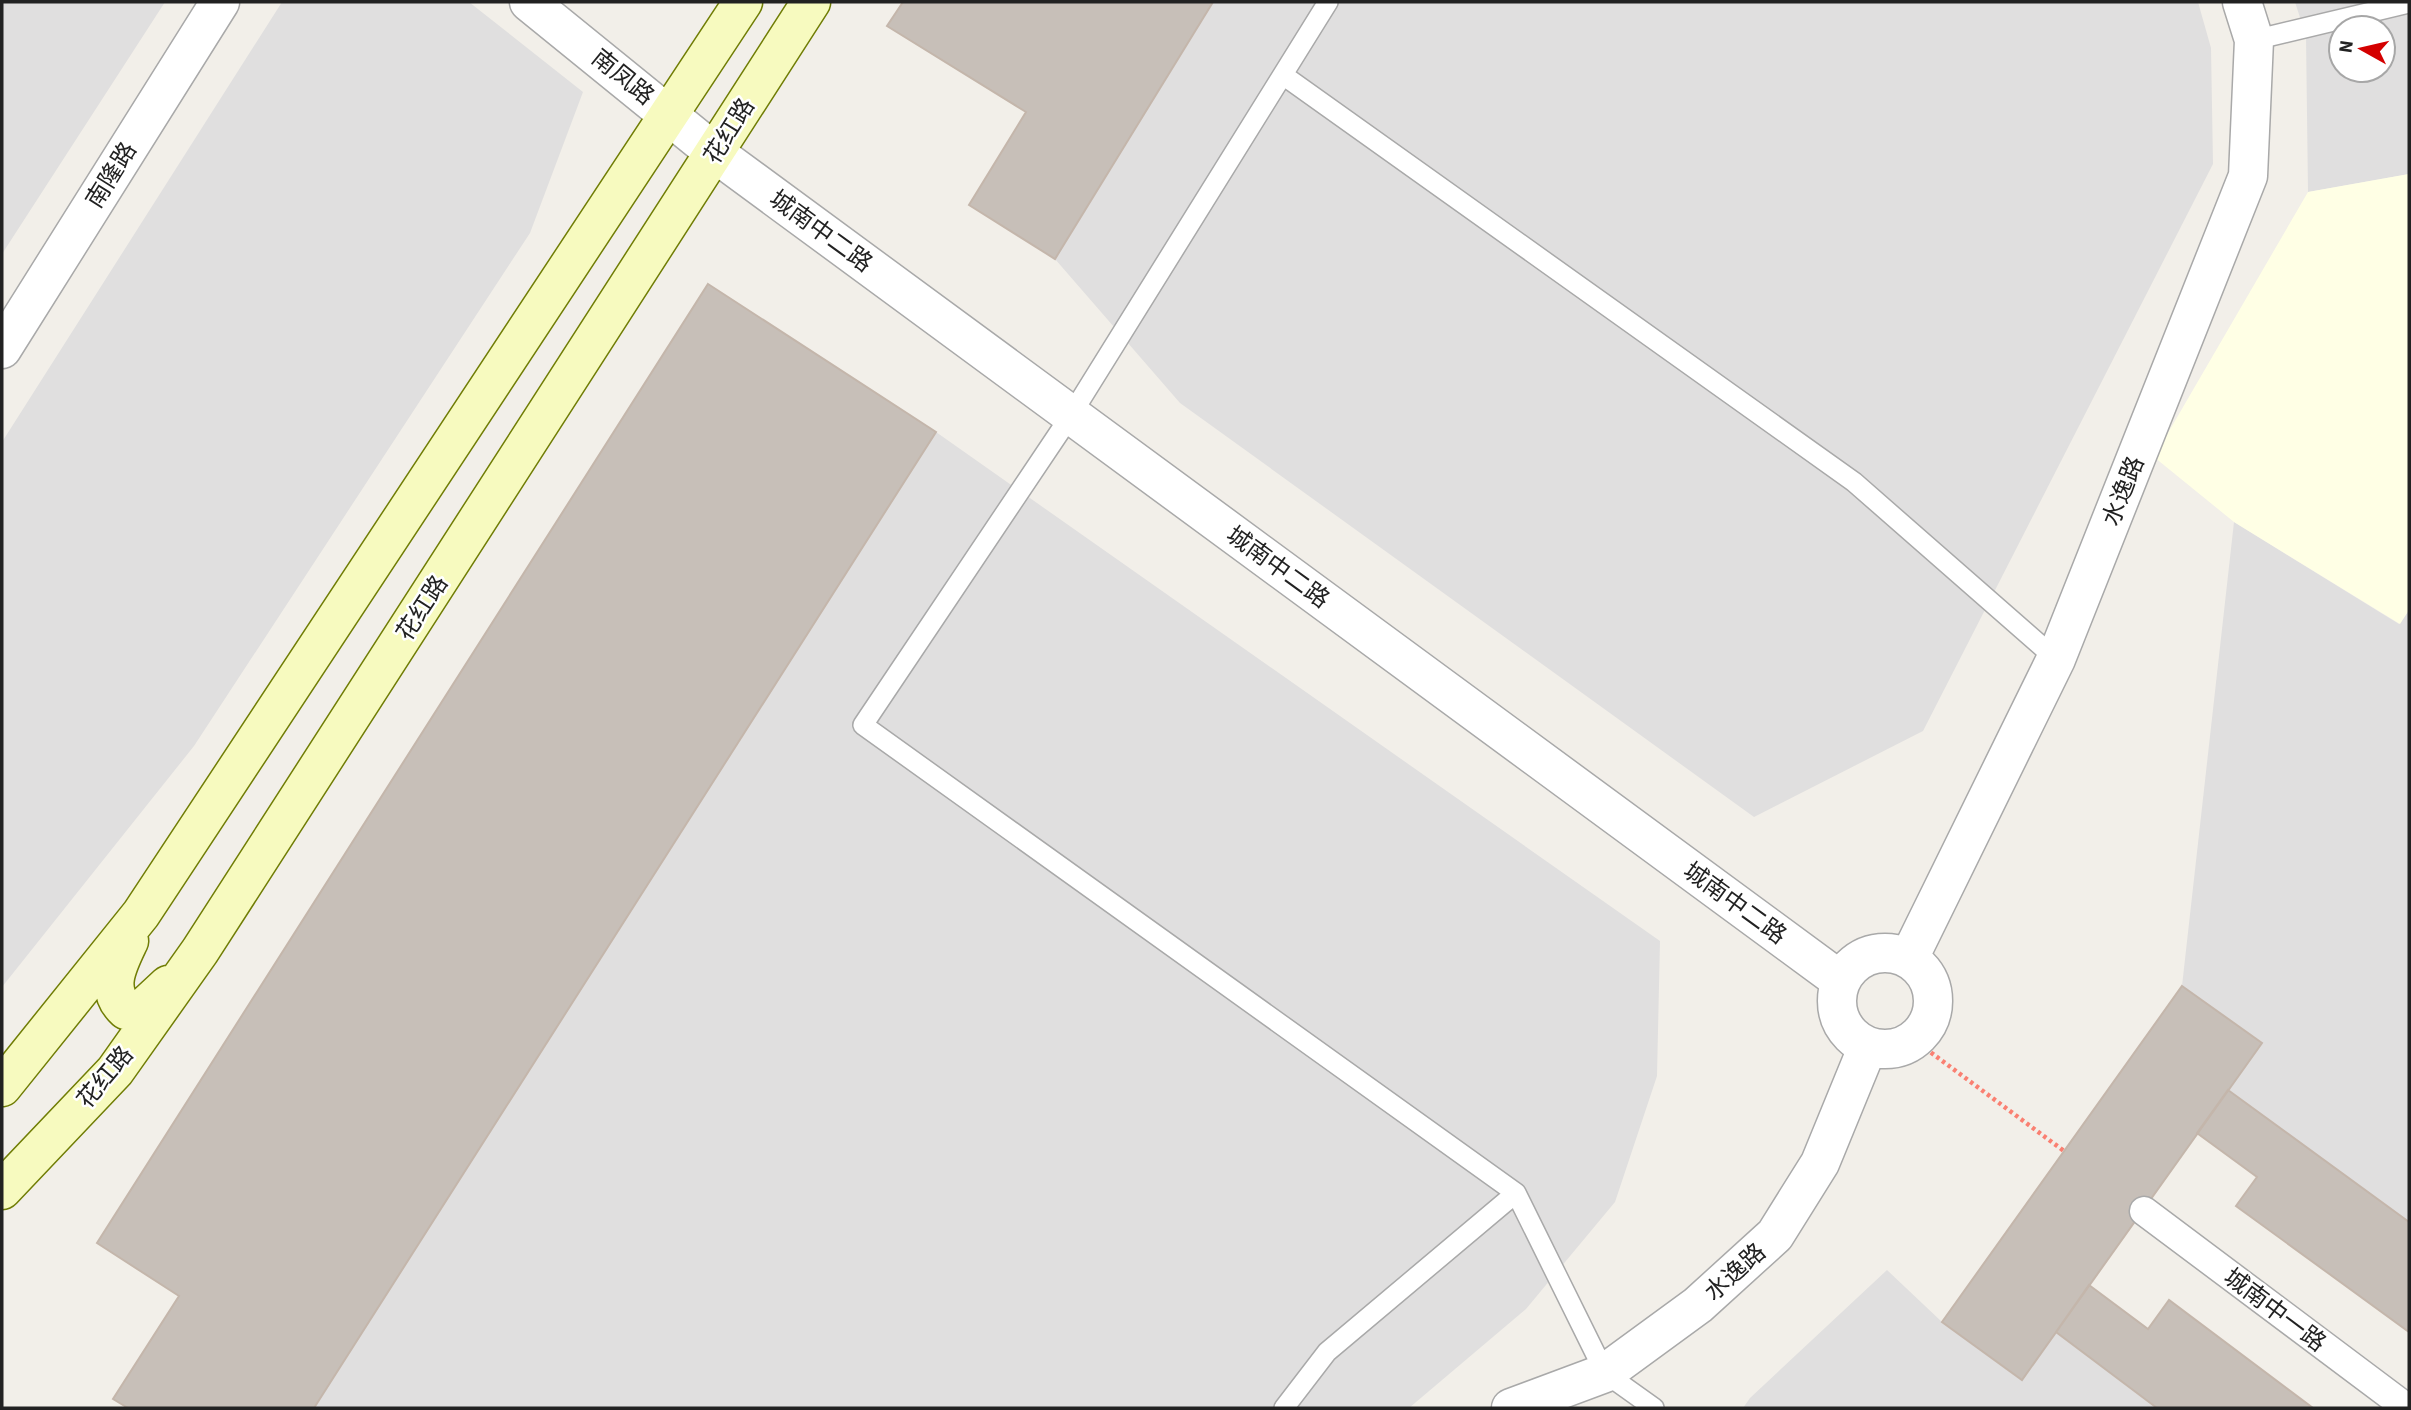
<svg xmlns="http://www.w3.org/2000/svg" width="2411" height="1410" font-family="'Source Sans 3','Noto Sans SC',sans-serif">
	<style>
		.residential { fill: #e0dfdf; fill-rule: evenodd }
		.education { fill: #ffffe5 }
		.building { fill: #c7bfb8; stroke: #c4b6ab; stroke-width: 2 }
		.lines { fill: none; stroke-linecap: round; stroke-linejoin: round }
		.service-casing { stroke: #a9a9a9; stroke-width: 22 }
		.pedestrian-casing { stroke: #a9a9a9; stroke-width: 31 }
		.tertiary-casing { stroke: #a9a9a9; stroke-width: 41 }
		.secondary-casing { stroke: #707d05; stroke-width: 41 }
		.path { stroke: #fa8072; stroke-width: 4.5; stroke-dasharray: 3.5 3.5; stroke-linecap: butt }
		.service { stroke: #fff; stroke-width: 19 }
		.pedestrian { stroke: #fff; stroke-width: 28 }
		.tertiary { stroke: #fff; stroke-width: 38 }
		.secondary { stroke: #f7fabf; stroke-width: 38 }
		.labels { text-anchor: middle; stroke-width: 5; stroke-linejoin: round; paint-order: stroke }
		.street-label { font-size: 24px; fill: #222; stroke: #fff }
	</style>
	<rect width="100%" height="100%" fill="#f2efe9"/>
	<path class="residential" d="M 2,2 L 165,2 L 2,254 Z
		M 282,2 L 469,2 L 583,92 L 530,233 L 194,746 L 2,987 L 2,442 Z
		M 970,2 L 1079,2 L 1175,64 L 1213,2 L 2198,2 L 2211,48 L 2213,164 L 1923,731 L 1754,817 L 1180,403 L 1055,259 L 969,205 L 1026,112 L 936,56 Z
		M 2295,2 L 2409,2 L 2409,174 L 2308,192 L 2306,36 ZM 2341,28 L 2383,28 L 2383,70 L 2341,70 Z
		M 758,317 L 936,432 L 1660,941 L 1657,1076 L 1615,1202 L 1526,1309 L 1409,1408 L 200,1408 L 743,534 Z
		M 2234,522 L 2399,624 L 2409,610 L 2409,1222 L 2228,1090 L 2262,1042 L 2182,986 Z
		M 1887,1270 L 1942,1322 L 2021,1380 L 2056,1332 L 2157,1408 L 1743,1408 L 1750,1398 Z"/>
	<path class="education" d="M 2409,174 L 2409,610 L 2400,624 L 2234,522 L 2154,457 L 2308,192 Z"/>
	<path class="building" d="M 903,2 L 1213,2 L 1055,259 L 969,205 L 1026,112 L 887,26 Z
		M 708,284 L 936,432 L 314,1408 L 128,1408 L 113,1399 L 179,1296 L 97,1243 Z
		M 2182,986 L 2262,1043 L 2022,1380 L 1942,1322 Z
		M 2228,1090 L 2409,1222 L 2409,1332 L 2236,1206 L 2257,1177 L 2197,1133 Z
		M 2089,1285 L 2148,1329 L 2169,1300 L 2313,1408 L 2157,1408 L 2056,1332 Z"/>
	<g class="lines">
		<g class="service-casing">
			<path id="service" d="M 1328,2 L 1071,415 L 863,725 L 1516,1193 L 1605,1373 L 1654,1408
				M 2254,40 L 2409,3
				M 1283,75 L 1854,482 L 2056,659
				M 1284,1408 L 1327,1352 L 1516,1193"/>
		</g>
		<g class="pedestrian-casing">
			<path id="pedestrian" d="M 2144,1211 L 2407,1408"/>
		</g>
		<g class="tertiary-casing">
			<path id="tertiary" d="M 529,2 L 715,153 L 1841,981
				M 2,349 L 220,2
				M1837 1001a48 48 0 1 1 96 0a48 48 0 1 1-96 0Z
				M 1909,958 L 2056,659 L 2248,176 L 2254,40 L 2242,2
				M 1511,1408 L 1605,1373 L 1698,1305 L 1775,1235 L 1820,1163 L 1868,1046"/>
		</g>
		<g class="secondary-casing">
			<path id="secondary" d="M 129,941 C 118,964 104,990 126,1010 L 140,1011 L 168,985
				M 2,1087 L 141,914 L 743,2
				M 2,1190 L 115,1071 L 200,951 L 811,2"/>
		</g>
		<path class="path" d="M 1914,1040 L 2064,1151"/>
		<use href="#service" class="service"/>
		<use href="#pedestrian" class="pedestrian"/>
		<use href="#tertiary" class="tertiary"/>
		<use href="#secondary" class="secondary"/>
	</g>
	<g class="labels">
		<g class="street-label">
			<text transform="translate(623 77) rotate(39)" y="8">南凤路</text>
			<text transform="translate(729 131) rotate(-58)" y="8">花红路</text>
			<text transform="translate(111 175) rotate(-58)" y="8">南隆路</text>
			<text transform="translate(821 231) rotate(36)" y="8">城南中二路</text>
			<text transform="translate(2123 491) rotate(-68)" y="8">水逸路</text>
			<text transform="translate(1278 567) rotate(36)" y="8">城南中二路</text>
			<text transform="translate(422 608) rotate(-57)" y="8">花红路</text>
			<text transform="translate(1735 903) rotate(36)" y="8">城南中二路</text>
			<text transform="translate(105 1077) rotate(-50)" y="8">花红路</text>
			<text transform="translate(1735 1272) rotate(-42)" y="8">水逸路</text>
			<text transform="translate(2275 1310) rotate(37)" y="8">城南中一路</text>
		</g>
	</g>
	<rect width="2411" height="1410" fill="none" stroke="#222222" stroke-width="7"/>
	<g transform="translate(2362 49) rotate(278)"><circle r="33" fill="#ffffff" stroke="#a7a7a7" stroke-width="2"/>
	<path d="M0-5L12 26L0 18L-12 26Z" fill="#d40000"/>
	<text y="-10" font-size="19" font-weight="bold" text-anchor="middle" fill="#222222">N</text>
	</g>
</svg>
